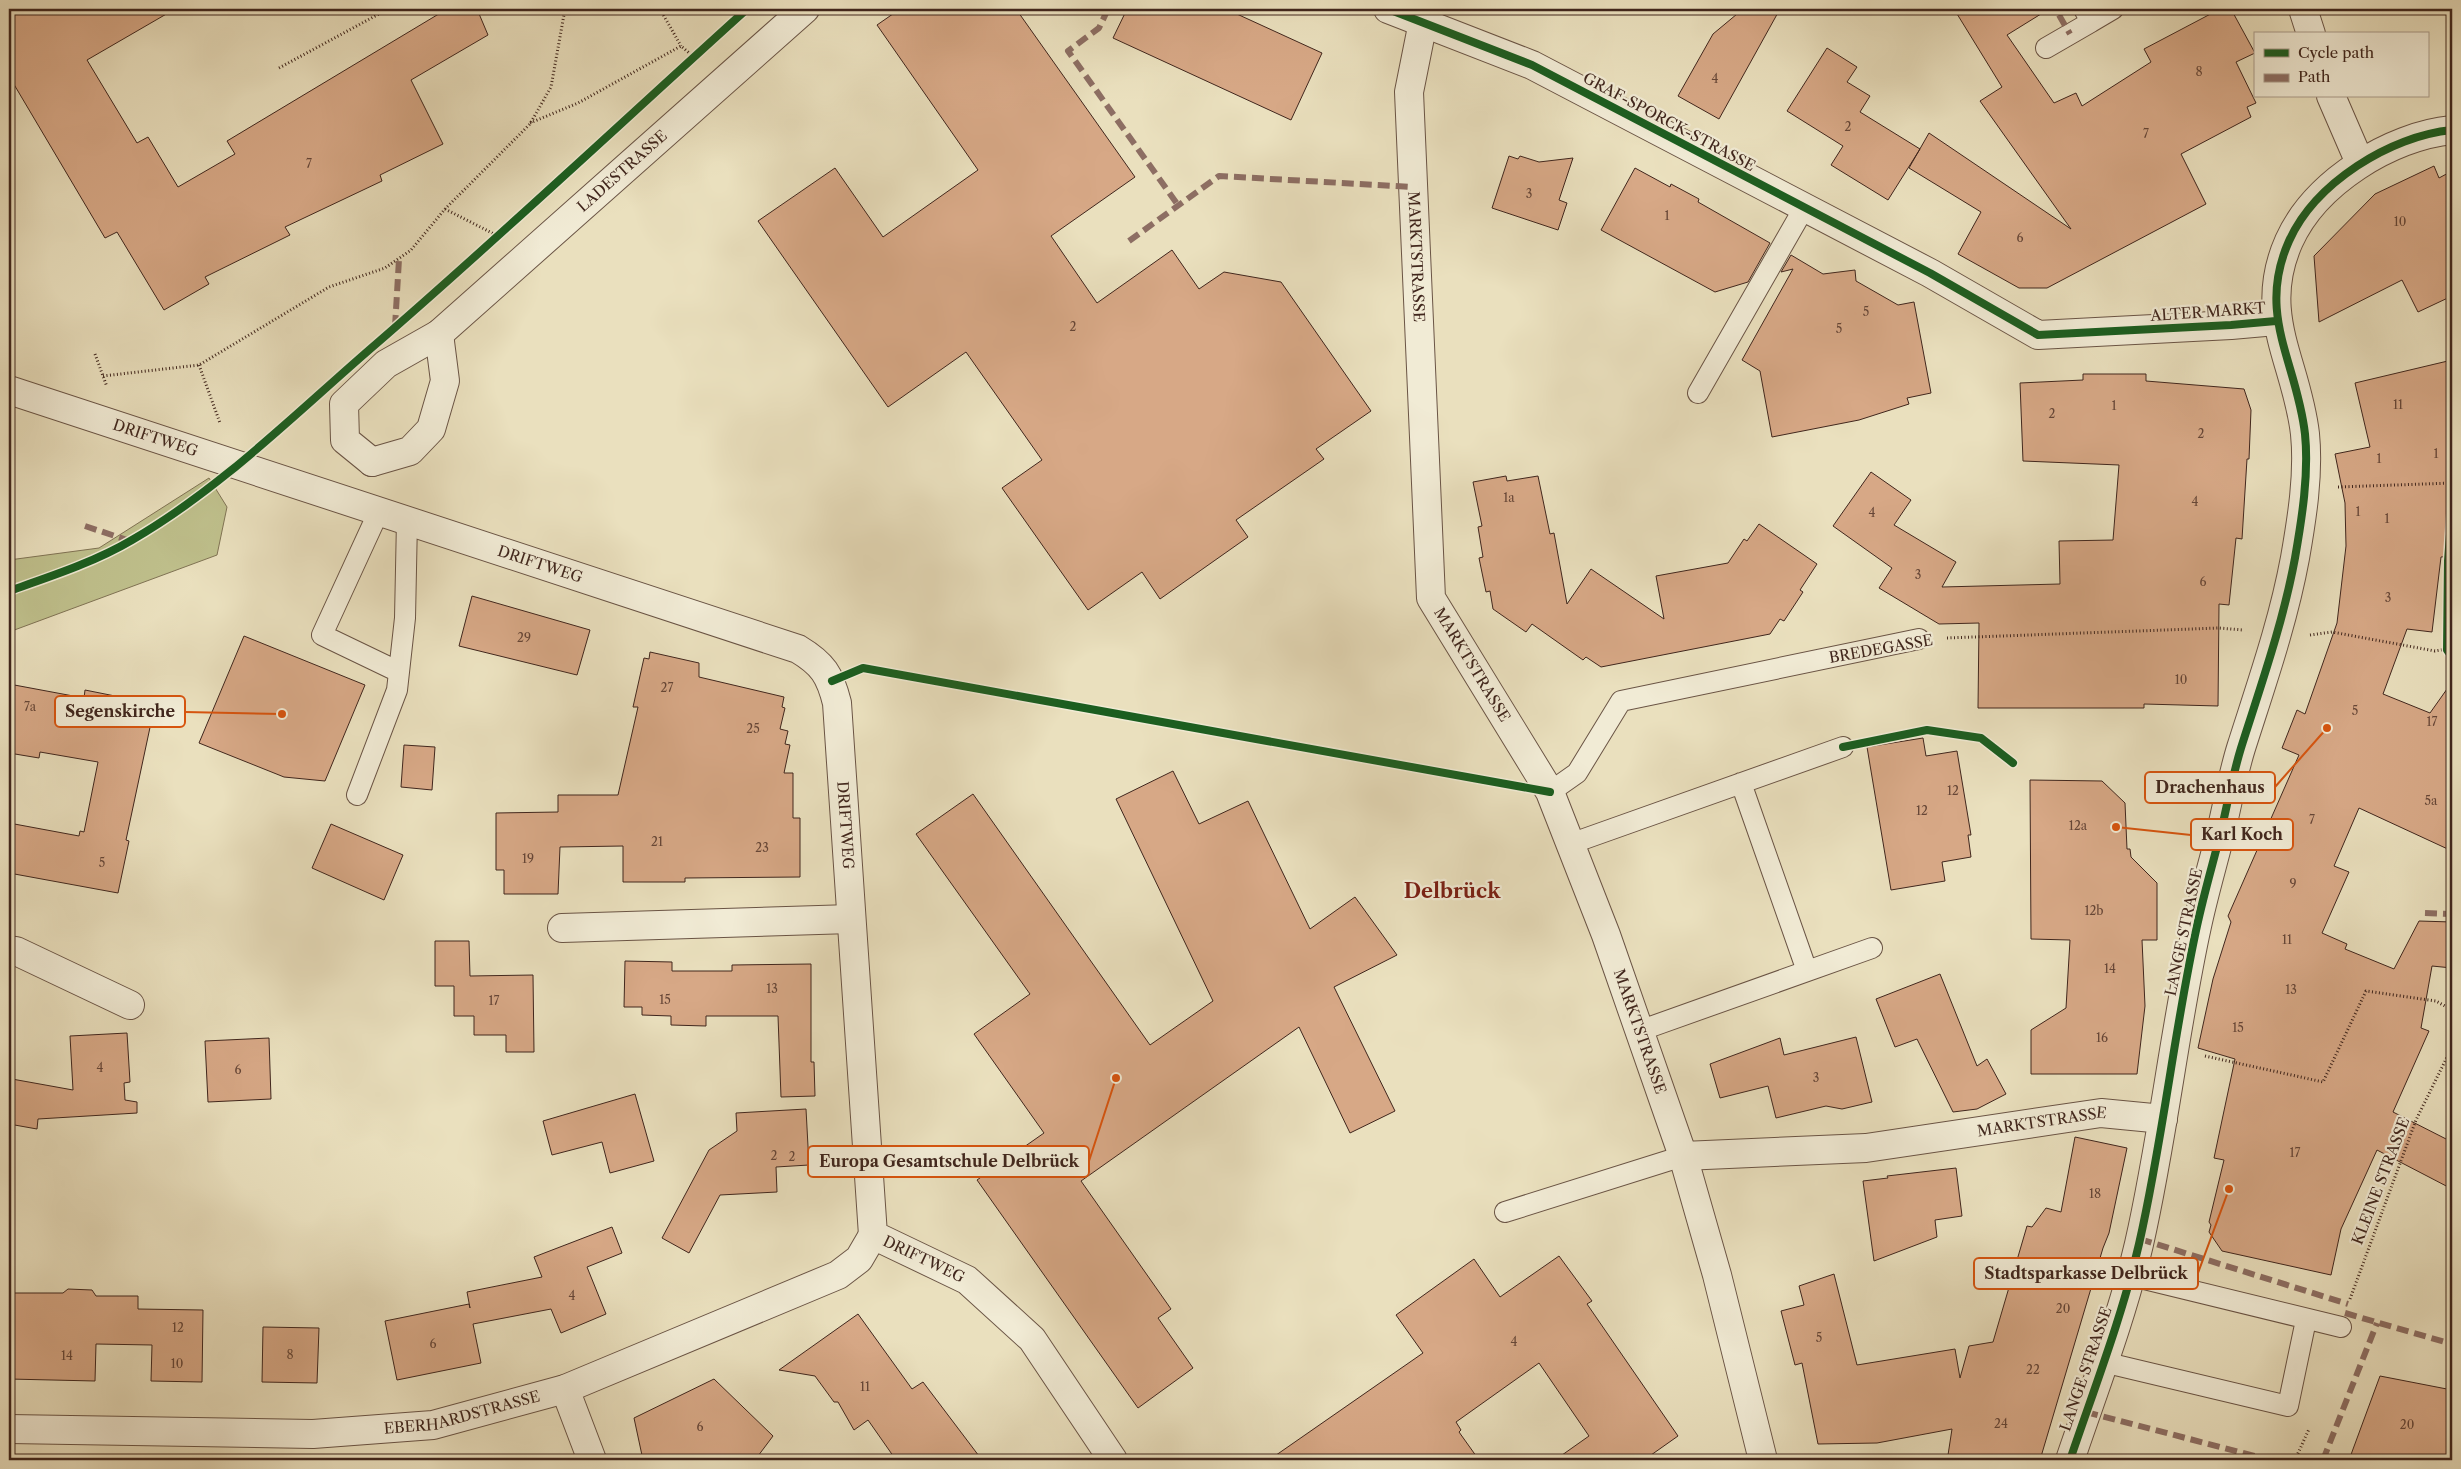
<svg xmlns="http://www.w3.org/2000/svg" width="2461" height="1469" font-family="'Libre Caslon Text',serif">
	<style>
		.green { fill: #bfc08c; stroke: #807354 }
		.building { fill: #d7a886; stroke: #40261d }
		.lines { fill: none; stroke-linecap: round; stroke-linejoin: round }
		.service-casing { stroke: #6a5445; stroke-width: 22 }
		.minor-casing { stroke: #6a5445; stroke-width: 30 }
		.path { stroke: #40261d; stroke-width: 3; stroke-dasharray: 1 2.5; stroke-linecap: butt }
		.service { stroke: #f1ebd5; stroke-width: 20 }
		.minor { stroke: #f1ebd5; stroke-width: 28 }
		.quiet { stroke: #8d6e63; stroke-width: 6; stroke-dasharray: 12 6; stroke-linecap: butt }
		.cycleway-casing { stroke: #f1ebd5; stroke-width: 11 }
		.cycleway { stroke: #1b5e20; stroke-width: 8 }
		.labels { text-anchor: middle; stroke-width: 4.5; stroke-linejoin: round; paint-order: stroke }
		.number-label { font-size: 12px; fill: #664637 }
		.street-label { font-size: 15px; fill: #40261d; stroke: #f1ebd5 }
		.district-label { font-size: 20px; font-weight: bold; fill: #7a1f14; stroke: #f1ebd5 }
		.leader { fill: none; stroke: #d7540e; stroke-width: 2 }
		.callout-dot { fill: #d7540e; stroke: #f1ebd5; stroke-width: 2 }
		.callout { fill: #f1ebd5; stroke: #d7540e; stroke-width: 2 }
		.callout-label { font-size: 16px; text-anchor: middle; font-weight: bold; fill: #40261d }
	</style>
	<rect width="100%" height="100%" fill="#eae0be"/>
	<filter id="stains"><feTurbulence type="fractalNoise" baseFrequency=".004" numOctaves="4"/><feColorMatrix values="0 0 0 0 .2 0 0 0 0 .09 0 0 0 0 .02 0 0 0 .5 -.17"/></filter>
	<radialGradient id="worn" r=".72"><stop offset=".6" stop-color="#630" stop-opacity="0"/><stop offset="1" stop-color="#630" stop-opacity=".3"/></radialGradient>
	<path class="green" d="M 209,478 L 227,507 L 217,555 L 9,632 L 9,560 L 99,548 Z"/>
	<path class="building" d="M 9,9 L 175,9 L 87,60 L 137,143 L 148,137 L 178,187 L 235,154 L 227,141 L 447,9 L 477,9 L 488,35 L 411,80 L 443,144 L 380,175 L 382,181 L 285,227 L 290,235 L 205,277 L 209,284 L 164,310 L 117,232 L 105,238 L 9,76 Z
		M 900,9 L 1016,9 L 1135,177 L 1051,236 L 1097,303 L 1172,250 L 1199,289 L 1224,272 L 1281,282 L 1371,411 L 1316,449 L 1324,459 L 1236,520 L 1248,537 L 1160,599 L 1142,572 L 1088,610 L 1002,488 L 1042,460 L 966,352 L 888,407 L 758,221 L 835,168 L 883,237 L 978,170 L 877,25 Z
		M 1127,9 L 1226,9 L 1322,53 L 1291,120 L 1113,38 Z
		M 1743,9 L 1780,9 L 1719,119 L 1678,96 L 1713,34 Z
		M 1954,9 L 2049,9 L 2007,35 L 2054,103 L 2076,93 L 2082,106 L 2151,62 L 2144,49 L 2220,9 L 2231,9 L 2255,53 L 2236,62 L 2256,103 L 2247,107 L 2251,117 L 2181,154 L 2206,204 L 2047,288 L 2019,288 L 1958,254 L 1981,212 L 1909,168 L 1929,133 L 2071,229 L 1980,101 L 2002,87 Z
		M 1827,48 L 1857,67 L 1847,82 L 1870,96 L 1860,112 L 1920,149 L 1888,200 L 1831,165 L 1843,146 L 1787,111 Z
		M 1509,156 L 1518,159 L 1520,156 L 1539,162 L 1573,158 L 1559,200 L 1567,203 L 1558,230 L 1492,208 Z
		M 2434,166 L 2439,178 L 2452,171 L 2452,296 L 2418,312 L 2402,280 L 2319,322 L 2314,256 L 2375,194 Z
		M 1635,168 L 1670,187 L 1671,184 L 1699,199 L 1698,202 L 1770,243 L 1748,282 L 1715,292 L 1601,230 Z
		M 1791,255 L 1823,274 L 1855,270 L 1856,281 L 1898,305 L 1914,302 L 1931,393 L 1907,398 L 1909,404 L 1859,420 L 1772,437 L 1760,371 L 1742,360 L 1793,269 L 1781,272 Z
		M 2452,360 L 2452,556 L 2441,557 L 2432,632 L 2407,629 L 2383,694 L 2430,713 L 2452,682 L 2452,851 L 2359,808 L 2334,866 L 2349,872 L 2322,933 L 2347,944 L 2345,949 L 2394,969 L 2419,921 L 2452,922 L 2452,968 L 2432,966 L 2421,1028 L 2429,1031 L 2393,1112 L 2452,1142 L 2452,1189 L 2377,1150 L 2341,1229 L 2331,1275 L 2222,1251 L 2209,1232 L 2211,1225 L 2209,1222 L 2224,1160 L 2214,1158 L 2235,1059 L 2198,1048 L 2213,979 L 2231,922 L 2228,916 L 2299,755 L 2282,748 L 2297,710 L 2305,714 L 2337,623 L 2346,546 L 2345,503 L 2335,454 L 2370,447 L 2355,383 Z
		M 2083,374 L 2146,374 L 2146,381 L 2244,389 L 2251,410 L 2249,459 L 2247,459 L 2242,539 L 2236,538 L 2229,605 L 2219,604 L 2218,706 L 2144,704 L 2144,708 L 1978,708 L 1979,623 L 1939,624 L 1879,588 L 1892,568 L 1833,526 L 1871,472 L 1911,500 L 1894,525 L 1956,562 L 1942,587 L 2060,584 L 2059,541 L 2113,540 L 2119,465 L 2023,461 L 2020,383 L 2083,380 Z
		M 1506,476 L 1507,481 L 1538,476 L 1550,534 L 1554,533 L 1567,604 L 1591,569 L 1664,619 L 1656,576 L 1728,563 L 1744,539 L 1747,541 L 1759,524 L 1817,564 L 1800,590 L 1803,592 L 1784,621 L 1780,619 L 1770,634 L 1601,667 L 1586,657 L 1583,660 L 1532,624 L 1526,632 L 1493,609 L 1490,591 L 1486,592 L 1479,558 L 1483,557 L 1478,527 L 1482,526 L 1473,482 Z
		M 472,596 L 590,630 L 577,675 L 459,646 Z
		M 244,636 L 365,685 L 325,781 L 284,777 L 199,743 Z
		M 650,652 L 699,663 L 699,677 L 784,697 L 782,707 L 785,708 L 780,729 L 788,731 L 785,744 L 790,745 L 784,773 L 793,773 L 793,818 L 800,818 L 800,877 L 685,878 L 685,882 L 623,882 L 623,846 L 560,847 L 558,894 L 504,894 L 504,870 L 496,870 L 496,813 L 558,812 L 558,795 L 618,795 L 638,707 L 633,707 L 644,658 L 649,659 Z
		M 9,684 L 84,698 L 85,690 L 155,704 L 126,840 L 129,841 L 118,893 L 9,873 L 9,823 L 79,836 L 80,831 L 84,832 L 98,762 L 40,752 L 39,758 L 9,753 Z
		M 1923,738 L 1926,756 L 1957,751 L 1971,835 L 1968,835 L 1971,857 L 1942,862 L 1945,881 L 1891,890 L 1867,747 Z
		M 404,745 L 435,747 L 432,790 L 401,787 Z
		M 1173,771 L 1199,824 L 1248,801 L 1310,929 L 1355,897 L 1397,955 L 1334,987 L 1395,1111 L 1350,1133 L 1299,1027 L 1081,1181 L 1171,1309 L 1158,1318 L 1193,1368 L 1138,1408 L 977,1180 L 1044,1133 L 974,1034 L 1030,994 L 916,834 L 973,794 L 1150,1045 L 1213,1001 L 1116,799 Z
		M 2030,780 L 2102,781 L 2125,803 L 2127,849 L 2130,849 L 2131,857 L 2157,883 L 2157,940 L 2142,940 L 2145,1006 L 2137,1074 L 2031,1074 L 2031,1030 L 2066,1008 L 2070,940 L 2031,939 Z
		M 331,824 L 403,855 L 384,900 L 312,868 Z
		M 435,941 L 469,941 L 470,976 L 533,975 L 534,1052 L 506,1052 L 506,1035 L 474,1035 L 474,1016 L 454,1016 L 454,986 L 435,986 Z
		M 625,961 L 672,962 L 672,971 L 732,971 L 732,965 L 811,964 L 811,1062 L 814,1062 L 815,1096 L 781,1097 L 778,1016 L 706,1016 L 706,1026 L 671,1025 L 671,1016 L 642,1015 L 642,1007 L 624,1007 Z
		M 1940,974 L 1977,1066 L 1987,1059 L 2006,1094 L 1977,1109 L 1953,1112 L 1917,1039 L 1895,1047 L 1876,999 Z
		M 127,1033 L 130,1082 L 124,1083 L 125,1100 L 137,1102 L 137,1113 L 38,1119 L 37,1129 L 9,1124 L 9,1094 L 12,1079 L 73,1090 L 70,1036 Z
		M 1856,1037 L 1872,1102 L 1842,1109 L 1826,1106 L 1776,1118 L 1768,1086 L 1720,1098 L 1710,1064 L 1780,1038 L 1784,1055 Z
		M 269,1038 L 271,1099 L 208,1102 L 205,1041 Z
		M 635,1094 L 654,1161 L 610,1173 L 602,1142 L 552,1155 L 543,1121 Z
		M 806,1109 L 809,1165 L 776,1167 L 777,1192 L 720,1195 L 689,1253 L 662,1238 L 709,1150 L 737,1131 L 736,1113 Z
		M 2075,1137 L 2127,1148 L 2109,1233 L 2103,1248 L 2040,1460 L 1958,1460 L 1959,1455 L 1948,1455 L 1952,1429 L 1877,1443 L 1818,1444 L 1802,1363 L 1795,1365 L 1781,1311 L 1804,1305 L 1799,1286 L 1834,1274 L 1857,1365 L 1955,1349 L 1960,1378 L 1969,1346 L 1993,1342 L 2027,1226 L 2032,1227 L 2046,1208 L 2061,1212 Z
		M 1956,1168 L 1962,1216 L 1935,1220 L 1937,1237 L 1874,1261 L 1863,1181 L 1888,1178 L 1887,1176 Z
		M 612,1227 L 622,1253 L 587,1267 L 606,1314 L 561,1333 L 551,1309 L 473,1324 L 481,1363 L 397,1380 L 385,1321 L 469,1304 L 470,1308 L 467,1292 L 542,1277 L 534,1257 Z
		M 1559,1256 L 1592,1301 L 1587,1304 L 1678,1436 L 1644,1460 L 1555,1460 L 1589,1436 L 1539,1363 L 1456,1422 L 1461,1430 L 1459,1432 L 1479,1460 L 1269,1460 L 1423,1353 L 1396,1315 L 1474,1259 L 1500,1297 Z
		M 68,1289 L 92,1290 L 96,1296 L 138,1296 L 138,1309 L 203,1310 L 202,1382 L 151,1381 L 152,1345 L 96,1344 L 95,1381 L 9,1379 L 9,1293 L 63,1293 Z
		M 858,1314 L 912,1389 L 923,1382 L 982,1460 L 896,1460 L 868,1420 L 854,1430 L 838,1402 L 834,1402 L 815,1376 L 779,1370 Z
		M 263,1327 L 319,1328 L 317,1383 L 262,1382 Z
		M 2380,1376 L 2452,1390 L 2452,1460 L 2349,1460 Z
		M 714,1379 L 773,1436 L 755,1460 L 643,1460 L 634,1418 Z"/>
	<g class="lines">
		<g class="service-casing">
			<path id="service" d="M 2091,22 L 2113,9
				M 2046,48 L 2091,22 L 2084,9
				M 1698,393 L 1804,208
				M 379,511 L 322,635 L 399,672
				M 1741,783 L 1807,971
				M 1550,792 L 1577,773 L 1621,701 L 1919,639
				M 357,795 L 397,690 L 405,618 L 407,520
				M 1570,844 L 1843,747
				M 1639,1031 L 1872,948
				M 1505,1212 L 1683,1156
				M 2132,1276 L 2341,1327
				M 2103,1362 L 2288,1406 L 2306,1320"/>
		</g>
		<g class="minor-casing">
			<g id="minor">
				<path d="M 1388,9 L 1532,65 L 1930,273 L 2038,335 L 2231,325 L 2276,321"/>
				<path id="s1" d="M 1430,9 L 1423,22 L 1409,92 L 1431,598 L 1550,792 L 1606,935 L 1683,1156 L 1717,1275 L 1763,1460"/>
				<path d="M 2303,9 L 2311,34"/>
				<path d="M 2331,96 L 2360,163"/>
				<path id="s2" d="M 9,390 L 798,649 C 823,664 830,675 837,703 L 873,1235 L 967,1280 L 1032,1339 L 1113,1460"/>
				<path id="s3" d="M 372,462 L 345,440 L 344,404 L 386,364 L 439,334 L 805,9"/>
				<path d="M 372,462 L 410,451 L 431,429 L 445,381 L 439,334"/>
				<path d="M 562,928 L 851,919"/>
				<path d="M 9,950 L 16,951 L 130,1005"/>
				<path id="s4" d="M 1683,1156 L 1866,1148 L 2101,1113 L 2163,1119"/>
				<path d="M 565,1389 L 592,1460"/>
				<path id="s5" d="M 9,1429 L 313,1434 L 433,1425 L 565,1389 L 838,1275 L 859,1259 L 873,1235"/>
				<path d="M 2070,1460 C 2094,1389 2122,1317 2139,1244 C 2163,1139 2174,1031 2197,926 C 2204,893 2214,860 2222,827 C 2228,801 2233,774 2241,748 C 2261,685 2283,623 2295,558 C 2302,518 2309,474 2305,434 C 2297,362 2256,315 2289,241 C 2315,183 2390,136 2452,130"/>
			</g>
		</g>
		<path class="path" d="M 660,9 L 681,46
			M 279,68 L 388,9
			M 530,123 L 578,103 L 681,46 L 694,57
			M 445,209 L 498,236
			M 95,354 L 107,387
			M 199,365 L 220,423
			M 103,376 L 199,365 L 329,287 L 385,268 L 411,250 L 445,209 L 530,124 L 551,87 L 565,9
			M 2338,487 L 2452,483
			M 2452,507 L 2448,561 L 2447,650 L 2452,657
			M 2310,635 L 2332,632 L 2435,651 L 2452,648
			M 1947,638 L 2219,628 L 2243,630
			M 2205,1056 L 2323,1082 L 2366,991 L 2436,1001 L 2452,1010
			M 2350,1299 L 2416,1120 L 2452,1047
			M 2295,1460 L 2309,1429"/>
		<use href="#service" class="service"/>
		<use href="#minor" class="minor"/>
		<path class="quiet" d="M 1108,9 L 1099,28 L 1068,51 L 1178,205
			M 2059,15 L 2070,34
			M 1129,241 L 1219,176 L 1413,187
			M 395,327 L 399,259
			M 85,526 L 130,541
			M 2425,913 L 2452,914
			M 2140,1239 L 2348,1304
			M 2345,1313 L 2452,1344
			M 2449,1378 L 2452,1364
			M 2086,1412 L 2270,1460
			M 2323,1460 L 2377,1323"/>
		<g class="cycleway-casing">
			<path id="cycleway" d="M 1388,9 L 1532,65 L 1930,273 L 2038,335 L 2231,325 L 2276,321
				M 2452,507 L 2448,561 L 2447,650 L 2452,657
				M 9,591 C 49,577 95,562 132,540 C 222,488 298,411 376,344 C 502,235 623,121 747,9
				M 832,681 L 863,668 L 1550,792
				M 1843,747 L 1927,730 L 1981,738 L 2013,763
				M 2070,1460 C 2094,1389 2122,1317 2139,1244 C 2163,1139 2174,1031 2197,926 C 2204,893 2214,860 2222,827 C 2228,801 2233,774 2241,748 C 2261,685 2283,623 2295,558 C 2302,518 2309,474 2305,434 C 2297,362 2256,315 2289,241 C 2315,183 2390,136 2452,130"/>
		</g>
		<use href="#cycleway" class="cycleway"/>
	</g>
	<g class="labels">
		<g class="number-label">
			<text x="2199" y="76">8</text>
			<text x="1715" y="83">4</text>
			<text x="1848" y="131">2</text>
			<text x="2146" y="138">7</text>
			<text x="309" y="168">7</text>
			<text x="1529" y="198">3</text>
			<text x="1667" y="220">1</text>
			<text x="2400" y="226">10</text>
			<text x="2020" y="242">6</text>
			<text x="1866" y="316">5</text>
			<text x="1073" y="331">2</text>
			<text x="1839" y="333">5</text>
			<text x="2398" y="409">11</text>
			<text x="2114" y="410">1</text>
			<text x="2052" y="418">2</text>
			<text x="2201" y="438">2</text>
			<text x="2436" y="458">1</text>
			<text x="2379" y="463">1</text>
			<text x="1509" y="502">1a</text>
			<text x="2195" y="506">4</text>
			<text x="2358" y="516">1</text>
			<text x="1872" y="517">4</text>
			<text x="2387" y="523">1</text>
			<text x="1918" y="579">3</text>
			<text x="2203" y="586">6</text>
			<text x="2388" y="602">3</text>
			<text x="524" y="642">29</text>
			<text x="2181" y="684">10</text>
			<text x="667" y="692">27</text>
			<text x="30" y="711">7a</text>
			<text x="2355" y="715">5</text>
			<text x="2432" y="726">17</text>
			<text x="753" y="733">25</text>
			<text x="1953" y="795">12</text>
			<text x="2431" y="805">5a</text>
			<text x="1922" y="815">12</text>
			<text x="2312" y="824">7</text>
			<text x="2078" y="830">12a</text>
			<text x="657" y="846">21</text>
			<text x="762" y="852">23</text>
			<text x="528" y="863">19</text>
			<text x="102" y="867">5</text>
			<text x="2293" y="888">9</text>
			<text x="2094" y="915">12b</text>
			<text x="2287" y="944">11</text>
			<text x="2110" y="973">14</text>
			<text x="772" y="993">13</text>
			<text x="2291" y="994">13</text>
			<text x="665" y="1004">15</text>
			<text x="494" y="1005">17</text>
			<text x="2238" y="1032">15</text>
			<text x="2102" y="1042">16</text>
			<text x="100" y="1072">4</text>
			<text x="238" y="1074">6</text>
			<text x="1816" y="1082">3</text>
			<text x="2295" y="1157">17</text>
			<text x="774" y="1160">2</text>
			<text x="792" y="1161">2</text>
			<text x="2095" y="1198">18</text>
			<text x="572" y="1300">4</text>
			<text x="2063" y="1313">20</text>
			<text x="178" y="1332">12</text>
			<text x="1819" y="1342">5</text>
			<text x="1514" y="1346">4</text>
			<text x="433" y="1348">6</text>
			<text x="290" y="1359">8</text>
			<text x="67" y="1360">14</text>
			<text x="177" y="1368">10</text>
			<text x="2033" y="1374">22</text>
			<text x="865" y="1391">11</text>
			<text x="2001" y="1428">24</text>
			<text x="2407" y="1429">20</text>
			<text x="700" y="1431">6</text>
		</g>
		<g class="street-label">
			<text transform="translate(1669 122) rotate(28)" y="5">GRAF-SPORCK-STRASSE</text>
			<text dy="5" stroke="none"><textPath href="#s3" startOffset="435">LADESTRASSE</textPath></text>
			<text dy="5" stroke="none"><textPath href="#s1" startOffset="251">MARKTSTRASSE</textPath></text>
			<text transform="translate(2208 312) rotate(-4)" y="5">ALTER MARKT</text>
			<text dy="5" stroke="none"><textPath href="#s2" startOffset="154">DRIFTWEG</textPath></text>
			<text dy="5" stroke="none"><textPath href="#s2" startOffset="559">DRIFTWEG</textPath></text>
			<text transform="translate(1881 649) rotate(-10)" y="5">BREDEGASSE</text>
			<text dy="5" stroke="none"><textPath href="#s1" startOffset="671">MARKTSTRASSE</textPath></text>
			<text dy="5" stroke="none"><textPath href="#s2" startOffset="1022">DRIFTWEG</textPath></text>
			<text transform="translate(2184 932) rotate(-78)" y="5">LANGE STRASSE</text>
			<text dy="5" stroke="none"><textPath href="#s1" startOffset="1076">MARKTSTRASSE</textPath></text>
			<text dy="5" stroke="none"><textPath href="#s4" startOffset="361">MARKTSTRASSE</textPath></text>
			<text transform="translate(2381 1181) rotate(-69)" y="5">KLEINE STRASSE</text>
			<text dy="5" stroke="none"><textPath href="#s2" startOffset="1489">DRIFTWEG</textPath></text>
			<text transform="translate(2086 1369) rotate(-71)" y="5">LANGE STRASSE</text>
			<text dy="5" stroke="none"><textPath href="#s5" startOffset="455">EBERHARDSTRASSE</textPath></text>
		</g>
		<g class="district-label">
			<text x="1452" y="898">Delbrück</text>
		</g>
	</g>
	<path class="leader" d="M282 714L185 712M2327 728L2275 787M2116 827L2191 835M1116 1078L1089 1161M2229 1189L2198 1273"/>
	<g class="callout-dot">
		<circle cx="282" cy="714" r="5"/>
		<circle cx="2327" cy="728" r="5"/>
		<circle cx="2116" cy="827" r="5"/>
		<circle cx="1116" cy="1078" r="5"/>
		<circle cx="2229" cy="1189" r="5"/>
	</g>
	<g class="callout">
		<rect x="55" y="696" width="130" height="31" rx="5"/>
		<rect x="2145" y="772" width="130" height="31" rx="5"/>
		<rect x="2191" y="819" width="102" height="31" rx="5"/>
		<rect x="808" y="1146" width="281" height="31" rx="5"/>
		<rect x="1974" y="1258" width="224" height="31" rx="5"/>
	</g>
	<g class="callout-label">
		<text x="120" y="717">Segenskirche</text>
		<text x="2210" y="793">Drachenhaus</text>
		<text x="2242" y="840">Karl Koch</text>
		<text x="949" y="1167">Europa Gesamtschule Delbrück</text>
		<text x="2086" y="1279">Stadtsparkasse Delbrück</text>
	</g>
	<rect width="2461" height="1469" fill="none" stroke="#eae0be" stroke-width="30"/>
	<rect x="10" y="10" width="2441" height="1449" fill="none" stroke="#40261d" stroke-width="2.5"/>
	<rect x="15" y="15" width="2431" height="1439" fill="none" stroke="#40261d"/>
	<rect x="2254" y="32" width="175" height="65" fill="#f1ebd5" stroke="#aa9c8b"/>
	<rect x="2264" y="49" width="25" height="8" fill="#1b5e20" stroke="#aa9c8b"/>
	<text x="2298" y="58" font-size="15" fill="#40261d">Cycle path</text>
	<rect x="2264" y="74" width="25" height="8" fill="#8d6e63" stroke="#aa9c8b"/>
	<text x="2298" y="82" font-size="15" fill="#40261d">Path</text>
	<rect width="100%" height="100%" filter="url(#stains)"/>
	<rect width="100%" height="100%" fill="url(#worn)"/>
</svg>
